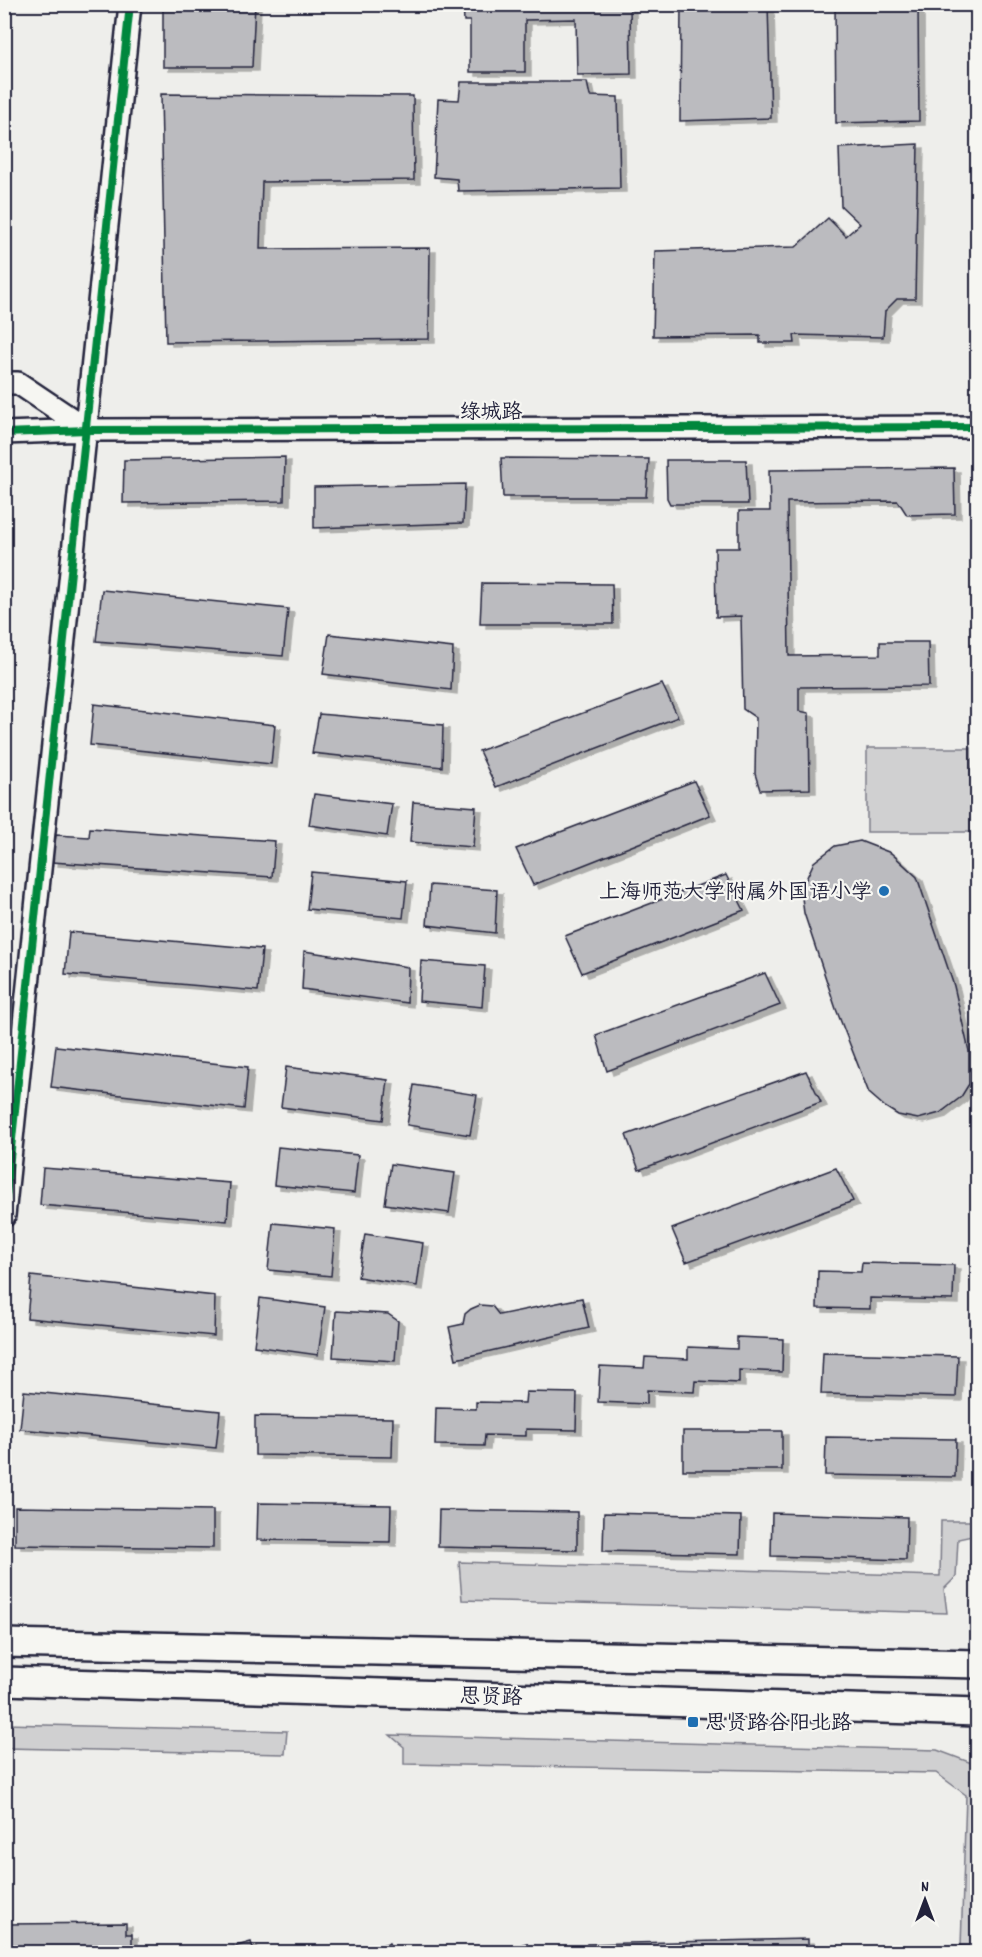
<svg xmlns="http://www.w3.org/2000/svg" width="982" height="1957" font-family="Dekko,'LXGW WenKai TC',sans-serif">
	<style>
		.green { fill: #d0d0d1; stroke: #797986; stroke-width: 1.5 }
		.building { fill: #bbbbbf; stroke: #22223b; stroke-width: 1.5; filter: url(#shadow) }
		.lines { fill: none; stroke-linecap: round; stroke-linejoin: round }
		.minor-casing { stroke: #22223b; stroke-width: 26 }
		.major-casing { stroke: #22223b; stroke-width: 32 }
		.minor { stroke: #f6f6f2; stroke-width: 21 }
		.major { stroke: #f6f6f2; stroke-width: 27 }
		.cycleway-casing { stroke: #f6f6f2; stroke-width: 11 }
		.cycleway { stroke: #00873e; stroke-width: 8 }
		.poi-dot { fill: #1f6fb2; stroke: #f6f6f2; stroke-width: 2 }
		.labels { text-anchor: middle; stroke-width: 4.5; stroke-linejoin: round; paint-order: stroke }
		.street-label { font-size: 21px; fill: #22223b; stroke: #f6f6f2 }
		.poi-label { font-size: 21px; fill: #22223b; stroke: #f6f6f2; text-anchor: end }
	</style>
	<defs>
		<filter id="shadow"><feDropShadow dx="6" dy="4" stdDeviation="0" flood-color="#0004"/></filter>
	</defs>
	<rect width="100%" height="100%" fill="#eeeeeb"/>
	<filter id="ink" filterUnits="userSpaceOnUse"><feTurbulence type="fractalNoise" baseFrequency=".0167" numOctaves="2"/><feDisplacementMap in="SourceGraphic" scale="12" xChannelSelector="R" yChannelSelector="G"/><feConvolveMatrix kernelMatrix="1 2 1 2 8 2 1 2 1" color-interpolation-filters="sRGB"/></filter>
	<g filter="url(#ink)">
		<path class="green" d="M 867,748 L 971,748 L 971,832 L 867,832 Z
			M 941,1521 L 977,1521 L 977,1535 L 958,1539 L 956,1577 L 944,1589 L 947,1613 L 462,1600 L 459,1562 L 940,1576 Z
			M 5,1724 L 287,1731 L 285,1754 L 5,1748 Z
			M 390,1735 L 937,1750 L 977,1765 L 977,1947 L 961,1946 L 966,1795 L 936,1773 L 404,1764 L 404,1747 Z"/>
		<path class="building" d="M 163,4 L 255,4 L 252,67 L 163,67 Z
			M 463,4 L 630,4 L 631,74 L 577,75 L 576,19 L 525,20 L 525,72 L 470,72 L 470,21 L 464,21 Z
			M 681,4 L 768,4 L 771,118 L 680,121 Z
			M 835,4 L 918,4 L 919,121 L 836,123 Z
			M 461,82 L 587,82 L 590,96 L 618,97 L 620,188 L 458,191 L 457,179 L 434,177 L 438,99 L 459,100 Z
			M 161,94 L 413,96 L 414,180 L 262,182 L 260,249 L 430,248 L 429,339 L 166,342 Z
			M 918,144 L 915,299 L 897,299 L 885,311 L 883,337 L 794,335 L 795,343 L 760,343 L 760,335 L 653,336 L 655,251 L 796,247 L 828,218 L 846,236 L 860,224 L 841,206 L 839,148 Z
			M 285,457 L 284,501 L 123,503 L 124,460 Z
			M 501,458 L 649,459 L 646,497 L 503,497 Z
			M 666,460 L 746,460 L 748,504 L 670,504 L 667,498 Z
			M 954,468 L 955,514 L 907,515 L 898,501 L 787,502 L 789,656 L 880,655 L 880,642 L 928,642 L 929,686 L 799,687 L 799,711 L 809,713 L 810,789 L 760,790 L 755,774 L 756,718 L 743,709 L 741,616 L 716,617 L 715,548 L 739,548 L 739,511 L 770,511 L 769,470 Z
			M 465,484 L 463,523 L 314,528 L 314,487 Z
			M 482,583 L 612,584 L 613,624 L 480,624 Z
			M 102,590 L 288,609 L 283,656 L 96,641 Z
			M 329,634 L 453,648 L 451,690 L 323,674 Z
			M 662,684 L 678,717 L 496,787 L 479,751 Z
			M 94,704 L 275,725 L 271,764 L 90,745 Z
			M 319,714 L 443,725 L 442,767 L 312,753 Z
			M 694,781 L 710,815 L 533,885 L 516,849 Z
			M 314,794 L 392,804 L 387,836 L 309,825 Z
			M 413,802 L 476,807 L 473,847 L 410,842 Z
			M 90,828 L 275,841 L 272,877 L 52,862 L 56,835 L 89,837 Z
			M 860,841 L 891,853 L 917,877 L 954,986 L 969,1051 L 969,1084 L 961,1097 L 940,1113 L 918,1119 L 898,1115 L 885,1107 L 869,1093 L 836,1009 L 804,913 L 801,890 L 814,862 L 835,846 Z
			M 311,872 L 407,881 L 403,918 L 307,909 Z
			M 726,875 L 744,910 L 582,973 L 565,936 Z
			M 430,885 L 497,890 L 495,933 L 427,925 Z
			M 69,932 L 262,949 L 258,991 L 65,974 Z
			M 304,951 L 408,967 L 407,1003 L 302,989 Z
			M 421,961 L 485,966 L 482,1007 L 419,1001 Z
			M 765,973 L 780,1005 L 607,1071 L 596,1035 Z
			M 56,1046 L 248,1067 L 244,1109 L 51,1087 Z
			M 286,1067 L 388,1080 L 383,1120 L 281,1107 Z
			M 806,1071 L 821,1102 L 639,1170 L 626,1135 Z
			M 414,1085 L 477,1095 L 470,1135 L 407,1125 Z
			M 278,1147 L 358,1155 L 354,1193 L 274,1185 Z
			M 391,1164 L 455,1173 L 449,1213 L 385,1204 Z
			M 43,1168 L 230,1183 L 227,1221 L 40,1205 Z
			M 836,1168 L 853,1201 L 686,1262 L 672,1229 Z
			M 273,1223 L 335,1229 L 331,1276 L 268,1270 Z
			M 365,1234 L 423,1243 L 417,1286 L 358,1277 Z
			M 862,1263 L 954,1265 L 953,1300 L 870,1298 L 870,1309 L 817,1308 L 818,1271 L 861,1272 Z
			M 31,1276 L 215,1296 L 214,1336 L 27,1318 Z
			M 260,1298 L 325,1307 L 318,1355 L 254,1346 Z
			M 582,1298 L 589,1328 L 456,1359 L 449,1327 L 463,1324 L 465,1314 L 471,1309 L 480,1305 L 492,1306 L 499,1315 Z
			M 336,1311 L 388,1314 L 398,1321 L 395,1361 L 333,1357 Z
			M 737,1337 L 783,1339 L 782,1372 L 739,1370 L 739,1383 L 695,1381 L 694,1392 L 647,1390 L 647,1404 L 598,1402 L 600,1366 L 644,1368 L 645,1357 L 688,1359 L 688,1347 L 737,1349 Z
			M 823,1353 L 958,1356 L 956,1397 L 821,1394 Z
			M 24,1391 L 220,1411 L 216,1448 L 20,1429 Z
			M 526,1392 L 577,1393 L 576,1430 L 526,1429 L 526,1436 L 485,1435 L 484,1446 L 435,1445 L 436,1408 L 476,1409 L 476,1402 L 525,1403 Z
			M 255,1416 L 393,1418 L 392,1457 L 255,1455 Z
			M 683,1431 L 782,1431 L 782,1470 L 683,1470 Z
			M 826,1437 L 956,1439 L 955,1477 L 825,1475 Z
			M 258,1503 L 391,1505 L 390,1542 L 257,1540 Z
			M 15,1507 L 213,1510 L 213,1548 L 15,1545 Z
			M 439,1510 L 577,1512 L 577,1550 L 438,1547 Z
			M 604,1513 L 741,1516 L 740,1554 L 603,1551 Z
			M 772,1513 L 907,1517 L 906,1560 L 771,1556 Z
			M 126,1923 L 126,1934 L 132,1934 L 132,1951 L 128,1952 L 4,1952 L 4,1924 Z
			M 808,1939 L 808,1952 L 587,1952 L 587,1944 Z
			M 251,1942 L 254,1952 L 216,1952 Z
			M 389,1943 L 392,1952 L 355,1952 Z
			M 527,1943 L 529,1952 L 495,1952 Z
			M 953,1946 L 978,1947 L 978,1952 L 953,1952 Z"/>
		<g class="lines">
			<g class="minor-casing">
				<path id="minor" d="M 4,383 L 18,383 L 88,430
					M 4,433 L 88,430 L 978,427
					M 4,1216 L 130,4"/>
			</g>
			<g class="major-casing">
				<path id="major" d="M 4,1643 L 978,1664
					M 4,1681 L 978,1712"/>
			</g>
			<use href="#minor" class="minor"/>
			<use href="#major" class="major"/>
			<g class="cycleway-casing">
				<path id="cycleway" d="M 4,433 L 88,430 L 978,427
					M 4,1216 L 130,4"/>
			</g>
			<use href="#cycleway" class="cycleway"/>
		</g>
	</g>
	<g class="poi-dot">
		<circle cx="884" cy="891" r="6"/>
		<rect x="687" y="1716" width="12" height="12" rx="3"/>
	</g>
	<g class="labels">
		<g class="street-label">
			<text x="491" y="418">绿城路</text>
			<text transform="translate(491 1696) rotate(2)" y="7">思贤路</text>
		</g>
		<g class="poi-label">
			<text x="872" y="898">上海师范大学附属外国语小学</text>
			<text x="705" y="1729" text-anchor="start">思贤路谷阳北路</text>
		</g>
	</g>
	<rect width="982" height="1957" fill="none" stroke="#f6f6f2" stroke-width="24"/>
	<rect x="12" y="12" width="958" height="1933" fill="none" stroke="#22223b" stroke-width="2" filter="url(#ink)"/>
	<g transform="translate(925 1900)" stroke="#f6f6f2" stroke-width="4.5" paint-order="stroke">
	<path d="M0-4.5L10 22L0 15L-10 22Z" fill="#22223b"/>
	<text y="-9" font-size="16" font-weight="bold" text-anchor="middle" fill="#22223b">N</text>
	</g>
</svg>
